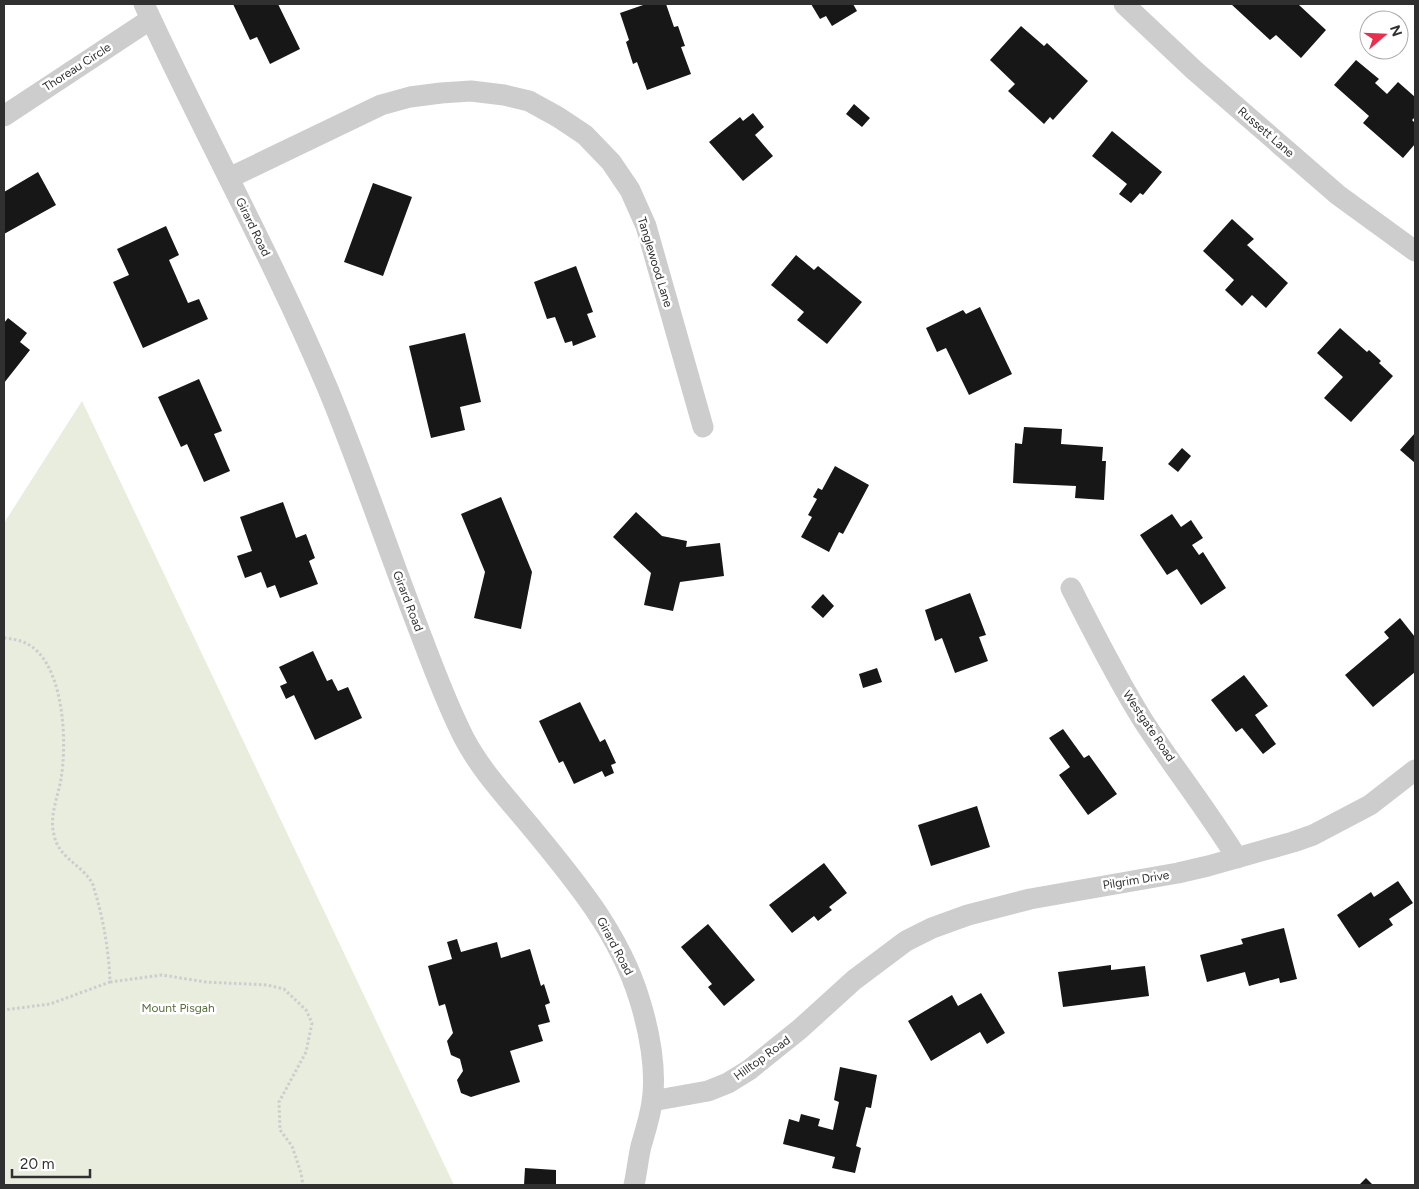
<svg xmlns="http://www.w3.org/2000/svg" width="1419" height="1189" font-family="Figtree,sans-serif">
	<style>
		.green { fill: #e8edde }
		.building { fill: #171717 }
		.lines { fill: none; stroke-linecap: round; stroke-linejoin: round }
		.path { stroke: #cdcdcd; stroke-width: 3; stroke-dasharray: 2.5 2.5; stroke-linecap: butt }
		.street { stroke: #cdcdcd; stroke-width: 21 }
		.labels { text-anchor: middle; stroke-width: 5; stroke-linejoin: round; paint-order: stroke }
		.street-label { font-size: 12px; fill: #303030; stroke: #fff }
		.park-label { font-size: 12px; fill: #586e3b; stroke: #fff }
	</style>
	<rect width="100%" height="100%" fill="#fff"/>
	<path class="green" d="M 82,401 L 454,1185 L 4,1185 L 4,523 Z"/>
	<path class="building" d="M 233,4 L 278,4 L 300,49 L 270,64 L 257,37 L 250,40 Z
		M 646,4 L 666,4 L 674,27 L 678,26 L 685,46 L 681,47 L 691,74 L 647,90 L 637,62 L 633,64 L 626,42 L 629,40 L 620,13 Z
		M 811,4 L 853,4 L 857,11 L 832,26 L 826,16 L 820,19 Z
		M 1231,4 L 1300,4 L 1299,5 L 1326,30 L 1301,58 L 1276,35 L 1270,40 Z
		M 1021,26 L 1044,46 L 1047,43 L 1088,81 L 1053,120 L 1050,117 L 1044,124 L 1008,91 L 1015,84 L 990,60 Z
		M 1356,60 L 1379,79 L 1375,83 L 1387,94 L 1398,82 L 1415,97 L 1415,117 L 1412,120 L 1415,123 L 1415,144 L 1403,158 L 1363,123 L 1369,116 L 1334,85 Z
		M 854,104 L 870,118 L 862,127 L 846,114 Z
		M 753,113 L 764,127 L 755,135 L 773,156 L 743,181 L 709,142 L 740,117 L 743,121 Z
		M 1112,131 L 1162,172 L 1143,195 L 1140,193 L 1131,203 L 1119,194 L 1127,184 L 1092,156 Z
		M 38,172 L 56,205 L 4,234 L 4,192 Z
		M 373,183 L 412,197 L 383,276 L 344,262 Z
		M 1232,219 L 1254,239 L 1247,245 L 1288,283 L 1266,308 L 1252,295 L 1242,306 L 1225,290 L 1234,280 L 1203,251 Z
		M 166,226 L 179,255 L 169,260 L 188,303 L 199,299 L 208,319 L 143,348 L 113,282 L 129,275 L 117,249 Z
		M 796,255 L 814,270 L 818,266 L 862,302 L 827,344 L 797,320 L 804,312 L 771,285 Z
		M 576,266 L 593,312 L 587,314 L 596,337 L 573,346 L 572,341 L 565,343 L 555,317 L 547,319 L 534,282 Z
		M 980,307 L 1012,374 L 969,395 L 946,348 L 937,352 L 926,328 L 963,310 L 966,314 Z
		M 8,318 L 27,333 L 20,342 L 30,350 L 4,383 L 4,323 Z
		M 1340,328 L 1367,352 L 1369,350 L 1381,361 L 1379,363 L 1393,376 L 1351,422 L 1324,398 L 1343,377 L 1317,353 Z
		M 465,333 L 481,402 L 460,407 L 465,430 L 431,438 L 409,346 Z
		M 199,379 L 222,431 L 214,434 L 230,471 L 204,482 L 187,444 L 181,447 L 158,397 Z
		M 1024,427 L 1062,429 L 1061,444 L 1103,447 L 1102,461 L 1106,461 L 1104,500 L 1075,498 L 1076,486 L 1013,483 L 1015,443 L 1022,444 Z
		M 1415,433 L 1415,463 L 1400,450 Z
		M 1182,448 L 1191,456 L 1178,472 L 1168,464 Z
		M 835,466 L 869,485 L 843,534 L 839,532 L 829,552 L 801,537 L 812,517 L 808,515 L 817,499 L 813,497 L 818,488 L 822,490 Z
		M 501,497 L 532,572 L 521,629 L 474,618 L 485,572 L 461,514 Z
		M 283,502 L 296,538 L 306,534 L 315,558 L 309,561 L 318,584 L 280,598 L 275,585 L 267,588 L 261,572 L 245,578 L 237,556 L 252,551 L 240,517 Z
		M 636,512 L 662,536 L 687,541 L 686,547 L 720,543 L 724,576 L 680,582 L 673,611 L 644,605 L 651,573 L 613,537 Z
		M 1172,514 L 1181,527 L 1191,520 L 1203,538 L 1192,545 L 1199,555 L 1203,552 L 1226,588 L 1201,605 L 1177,569 L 1167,575 L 1140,535 Z
		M 970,593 L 986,635 L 979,637 L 988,661 L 955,673 L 942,638 L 935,641 L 925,610 Z
		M 823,594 L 834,606 L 823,618 L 811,607 Z
		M 1400,618 L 1415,637 L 1415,672 L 1373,707 L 1345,675 L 1389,638 L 1384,632 Z
		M 313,651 L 327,681 L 332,679 L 338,691 L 348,687 L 362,718 L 315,740 L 294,695 L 286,699 L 280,686 L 287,683 L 279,667 Z
		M 877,668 L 882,682 L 863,688 L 859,674 Z
		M 1244,675 L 1268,706 L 1255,715 L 1276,744 L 1263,754 L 1242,728 L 1236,732 L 1211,700 Z
		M 580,702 L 600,742 L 605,739 L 616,763 L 611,765 L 614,773 L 605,777 L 602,771 L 574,784 L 563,761 L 559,763 L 539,721 Z
		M 1063,729 L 1084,758 L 1089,755 L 1117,794 L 1088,815 L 1059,775 L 1070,767 L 1049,738 Z
		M 977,806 L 990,847 L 931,866 L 918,825 Z
		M 824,863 L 847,893 L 829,907 L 832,910 L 818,921 L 814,916 L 792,933 L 769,905 Z
		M 1398,881 L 1413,903 L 1389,919 L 1393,925 L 1359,948 L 1337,915 L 1371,892 L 1374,897 Z
		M 708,924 L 755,980 L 724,1006 L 708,987 L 712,984 L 681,947 Z
		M 1284,928 L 1297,979 L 1280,983 L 1279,978 L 1249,986 L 1245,972 L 1207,982 L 1200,955 L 1243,944 L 1241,939 Z
		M 457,939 L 461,952 L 497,942 L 501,958 L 530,949 L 541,986 L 544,984 L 550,1003 L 545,1005 L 550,1022 L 538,1025 L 543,1041 L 510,1051 L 520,1082 L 471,1097 L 461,1093 L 457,1080 L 463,1071 L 460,1059 L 451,1055 L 447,1041 L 453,1033 L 445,1004 L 439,1006 L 428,966 L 452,959 L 447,942 Z
		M 1111,965 L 1111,970 L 1145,966 L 1149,996 L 1063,1007 L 1058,972 Z
		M 981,993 L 1005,1033 L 987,1044 L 980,1032 L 931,1061 L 908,1021 L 952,995 L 958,1006 Z
		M 840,1067 L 877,1075 L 871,1108 L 866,1107 L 856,1146 L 861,1148 L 855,1173 L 832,1168 L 835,1157 L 783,1144 L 789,1119 L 799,1122 L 801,1114 L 820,1119 L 818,1126 L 833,1130 L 839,1102 L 834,1100 Z
		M 525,1168 L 556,1170 L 556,1185 L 524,1185 Z
		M 1366,1178 L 1373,1185 L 1359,1185 Z"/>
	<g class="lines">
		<path class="path" d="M 4,638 C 16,639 29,642 38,652 C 64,679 67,743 61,779 C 58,797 49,816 54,835 C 59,858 79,863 91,881 C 94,885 94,891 96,895 C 104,923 109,953 110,982 L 50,1004 L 4,1010
			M 110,982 L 162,975 L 206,982 L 267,985 L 284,989 L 306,1010 L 312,1023 L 306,1052 L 279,1102 L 280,1130 L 292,1146 L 301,1173 L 303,1185"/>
		<path class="street" d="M 144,4 C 203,133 273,258 328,389 C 359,464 385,541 414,617 C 430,658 444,699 464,738 C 482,772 507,798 531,827 C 574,879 619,933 639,998 C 649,1029 657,1070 652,1102 C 650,1117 645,1132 641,1146 C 638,1159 637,1172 634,1185
			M 1124,4 L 1194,70 L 1338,195 L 1415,251
			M 4,116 L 151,19
			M 229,178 L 381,105 L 410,97 L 441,93 L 471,91 L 504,95 L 529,101 L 558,117 L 585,135 L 611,162 L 630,190 L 646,226 L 703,427
			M 1071,588 C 1094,633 1117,679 1144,722 C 1174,768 1208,811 1237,858
			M 652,1101 L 708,1091 L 728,1083 L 749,1070 L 800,1029 L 854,980 L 906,941 L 932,928 L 968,915 L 1030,899 L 1178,873 L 1208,866 L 1293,842 L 1313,835 L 1370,805 L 1415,770"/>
	</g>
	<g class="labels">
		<g class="street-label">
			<text transform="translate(77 67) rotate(-33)" y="4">Thoreau Circle</text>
			<text transform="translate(1266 132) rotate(41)" y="4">Russett Lane</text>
			<text transform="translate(253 227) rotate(64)" y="4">Girard Road</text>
			<text transform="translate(655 262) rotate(73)" y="4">Tanglewood Lane</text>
			<text transform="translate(408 601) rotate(69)" y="4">Girard Road</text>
			<text transform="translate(1149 726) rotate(56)" y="4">Westgate Road</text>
			<text transform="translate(1136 880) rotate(-9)" y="4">Pilgrim Drive</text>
			<text transform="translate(615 946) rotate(62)" y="4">Girard Road</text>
			<text transform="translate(762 1058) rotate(-36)" y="4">Hilltop Road</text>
		</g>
		<g class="park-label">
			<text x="178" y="1012">Mount Pisgah</text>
		</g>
	</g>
	<rect width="1419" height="1189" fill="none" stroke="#303030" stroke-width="10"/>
	<g transform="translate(1384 35) rotate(71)"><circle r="24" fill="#ffffff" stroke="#acacac"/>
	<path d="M0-4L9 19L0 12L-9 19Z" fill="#eb2d4e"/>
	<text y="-8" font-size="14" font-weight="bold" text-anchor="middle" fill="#303030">N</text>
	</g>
	<path d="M12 1169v8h78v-8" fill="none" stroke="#303030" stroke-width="2.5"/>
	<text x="20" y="1169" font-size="15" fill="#303030" stroke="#ffffff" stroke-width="4" paint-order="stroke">20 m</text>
</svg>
